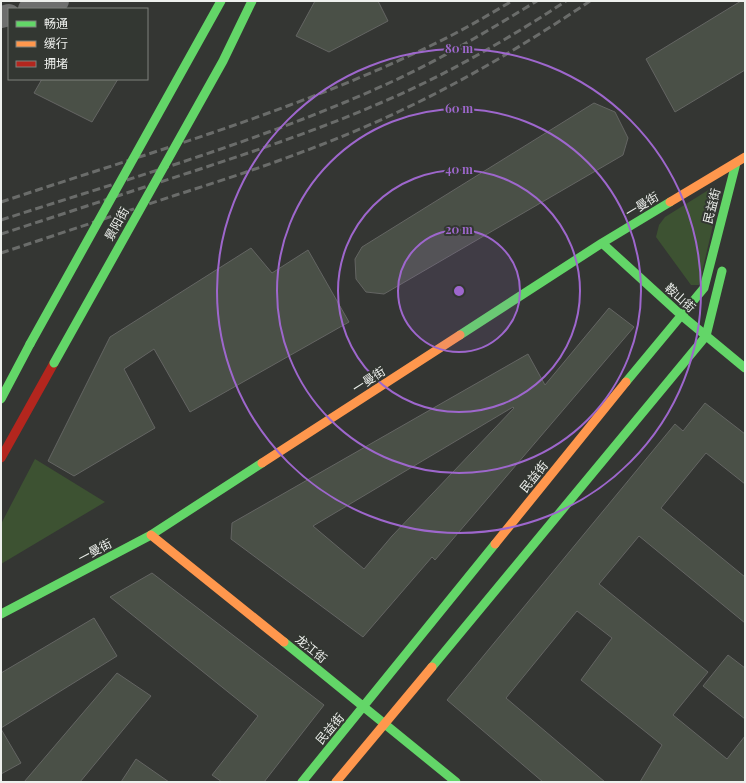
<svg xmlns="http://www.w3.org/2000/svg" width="746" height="783" font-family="'Playfair Display','Noto Sans SC',serif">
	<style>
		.green { fill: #3d5232 }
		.building { fill: #4a5047; stroke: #646563; fill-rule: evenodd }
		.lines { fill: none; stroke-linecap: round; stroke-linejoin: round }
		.street { stroke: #6e6f6e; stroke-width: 22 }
		.fast { stroke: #63d668; stroke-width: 9 }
		.slow { stroke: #ff974d; stroke-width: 9 }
		.jam { stroke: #b3261e; stroke-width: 9 }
		.rail { stroke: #6a6c6a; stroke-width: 3; stroke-dasharray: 8 4; stroke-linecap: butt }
		.fast-bridge { stroke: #63d668; stroke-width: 9 }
		.ring { fill: none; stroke: #9e67cd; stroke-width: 2 }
		.labels { text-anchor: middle; stroke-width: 4; stroke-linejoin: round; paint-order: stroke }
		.street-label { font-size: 12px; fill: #eef0ed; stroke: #333732 }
		.centre { fill: #9e67cd; stroke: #333732; stroke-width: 2 }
		.ring-label { font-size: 12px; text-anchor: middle; font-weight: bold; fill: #9e67cd; stroke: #333732; stroke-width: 4; stroke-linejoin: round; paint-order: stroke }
	</style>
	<rect width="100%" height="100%" fill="#343633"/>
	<path class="green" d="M 710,189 L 720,195 L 699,285 L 691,285 L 656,237 L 659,225 L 665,217 Z
		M 35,459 L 105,502 L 1,564 L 1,524 Z"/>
	<path class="building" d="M 315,1 L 378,1 L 388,21 L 329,52 L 296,36 Z
		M 741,1 L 745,1 L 745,70 L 675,112 L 646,59 Z
		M 42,79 L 118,79 L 92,122 L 34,93 Z
		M 594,103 L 615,112 L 628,138 L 623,155 L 384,294 L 366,292 L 356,279 L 355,259 L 362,247 Z
		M 251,248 L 272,273 L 308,250 L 349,322 L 190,412 L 154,349 L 124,369 L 155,428 L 74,476 L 48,461 L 110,337 Z
		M 609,308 L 634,327 L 435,560 L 432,557 L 363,637 L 231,539 L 232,523 L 528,354 L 545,385 ZM 513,407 L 514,408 L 392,536 L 364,569 L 313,526 Z
		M 705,403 L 745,434 L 745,484 L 706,453 L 661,508 L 745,577 L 745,623 L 639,536 L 599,584 L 708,672 L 673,715 L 727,759 L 745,736 L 745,782 L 640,782 L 662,745 L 581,680 L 612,638 L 577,611 L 506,698 L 605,782 L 543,782 L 447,700 L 675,424 L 683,431 Z
		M 152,573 L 324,705 L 264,782 L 222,782 L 212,775 L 258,716 L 110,597 Z
		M 94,618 L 117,656 L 1,728 L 1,673 Z
		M 728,655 L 745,668 L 745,719 L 703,686 Z
		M 117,673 L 151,696 L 80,782 L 24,782 Z
		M 1,729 L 21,763 L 1,774 Z
		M 136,759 L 169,782 L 121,782 Z"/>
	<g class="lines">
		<path class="street" d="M 29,9 L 58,1
			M 1,17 L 9,15"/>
		<path class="fast" d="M 602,243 L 681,315 L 745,368
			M 460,335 L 602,243 L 670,202
			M 626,382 L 704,288 L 736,163
			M 1,399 L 30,344
			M 1,614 L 151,535 L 262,463
			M 284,642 L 456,782
			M 432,667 L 706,336 L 722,271
			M 302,782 L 495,544"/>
		<path class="slow" d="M 670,202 L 745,157
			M 262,463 L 460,335
			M 151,535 L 284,642
			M 495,544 L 626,382
			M 336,782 L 432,667"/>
		<path class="jam" d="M 1,458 L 54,363"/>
		<path class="rail" d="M 1,202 C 145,154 293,112 430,46 C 458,33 485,17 512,1
			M 1,220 C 131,178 264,140 389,83 C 440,60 489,30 537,1
			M 1,234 C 63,214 126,193 188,173 C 258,150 327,127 394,97 C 451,72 513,36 566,1
			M 1,253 C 59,234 118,214 176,195 C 252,171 328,145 400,111 C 466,80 529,42 590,1"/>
		<path class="fast-bridge" d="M 30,344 L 221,1
			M 54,363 L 223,61 L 252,1"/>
	</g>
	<circle cx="459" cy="291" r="61" fill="#9e67cd" fill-opacity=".12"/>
	<g class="ring">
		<circle cx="459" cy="291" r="61"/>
		<circle cx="459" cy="291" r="121"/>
		<circle cx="459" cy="291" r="182"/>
		<circle cx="459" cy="291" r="242"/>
	</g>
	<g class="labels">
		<g class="street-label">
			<text transform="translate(642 205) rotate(-31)" y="4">一曼街</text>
			<text transform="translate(712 206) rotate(-76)" y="4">民益街</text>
			<text transform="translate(117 224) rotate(-61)" y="4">景阳街</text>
			<text transform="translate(680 298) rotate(42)" y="4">鞍山街</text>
			<text transform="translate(369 380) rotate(-33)" y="4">一曼街</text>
			<text transform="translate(534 477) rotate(-51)" y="4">民益街</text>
			<text transform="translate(95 551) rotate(-28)" y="4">一曼街</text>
			<text transform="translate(311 649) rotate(39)" y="4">龙江街</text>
			<text transform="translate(330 729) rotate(-50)" y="4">民益街</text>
		</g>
	</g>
	<circle cx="459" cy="291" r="6" class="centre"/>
	<g class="ring-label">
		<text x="459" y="53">80 m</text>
		<text x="459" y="113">60 m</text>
		<text x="459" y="174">40 m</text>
		<text x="459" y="234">20 m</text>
	</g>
	<rect width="746" height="783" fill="none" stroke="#eef0ed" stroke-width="4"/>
	<rect x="8" y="8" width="140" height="72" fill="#333732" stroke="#7e817d"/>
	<rect x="16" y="21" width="20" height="6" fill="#63d668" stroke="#7e817d"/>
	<text x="44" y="28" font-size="12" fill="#eef0ed">畅通</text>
	<rect x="16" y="41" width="20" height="6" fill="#ff974d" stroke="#7e817d"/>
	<text x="44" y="48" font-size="12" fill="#eef0ed">缓行</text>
	<rect x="16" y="61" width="20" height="6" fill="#b3261e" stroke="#7e817d"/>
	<text x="44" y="68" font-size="12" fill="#eef0ed">拥堵</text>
</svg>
